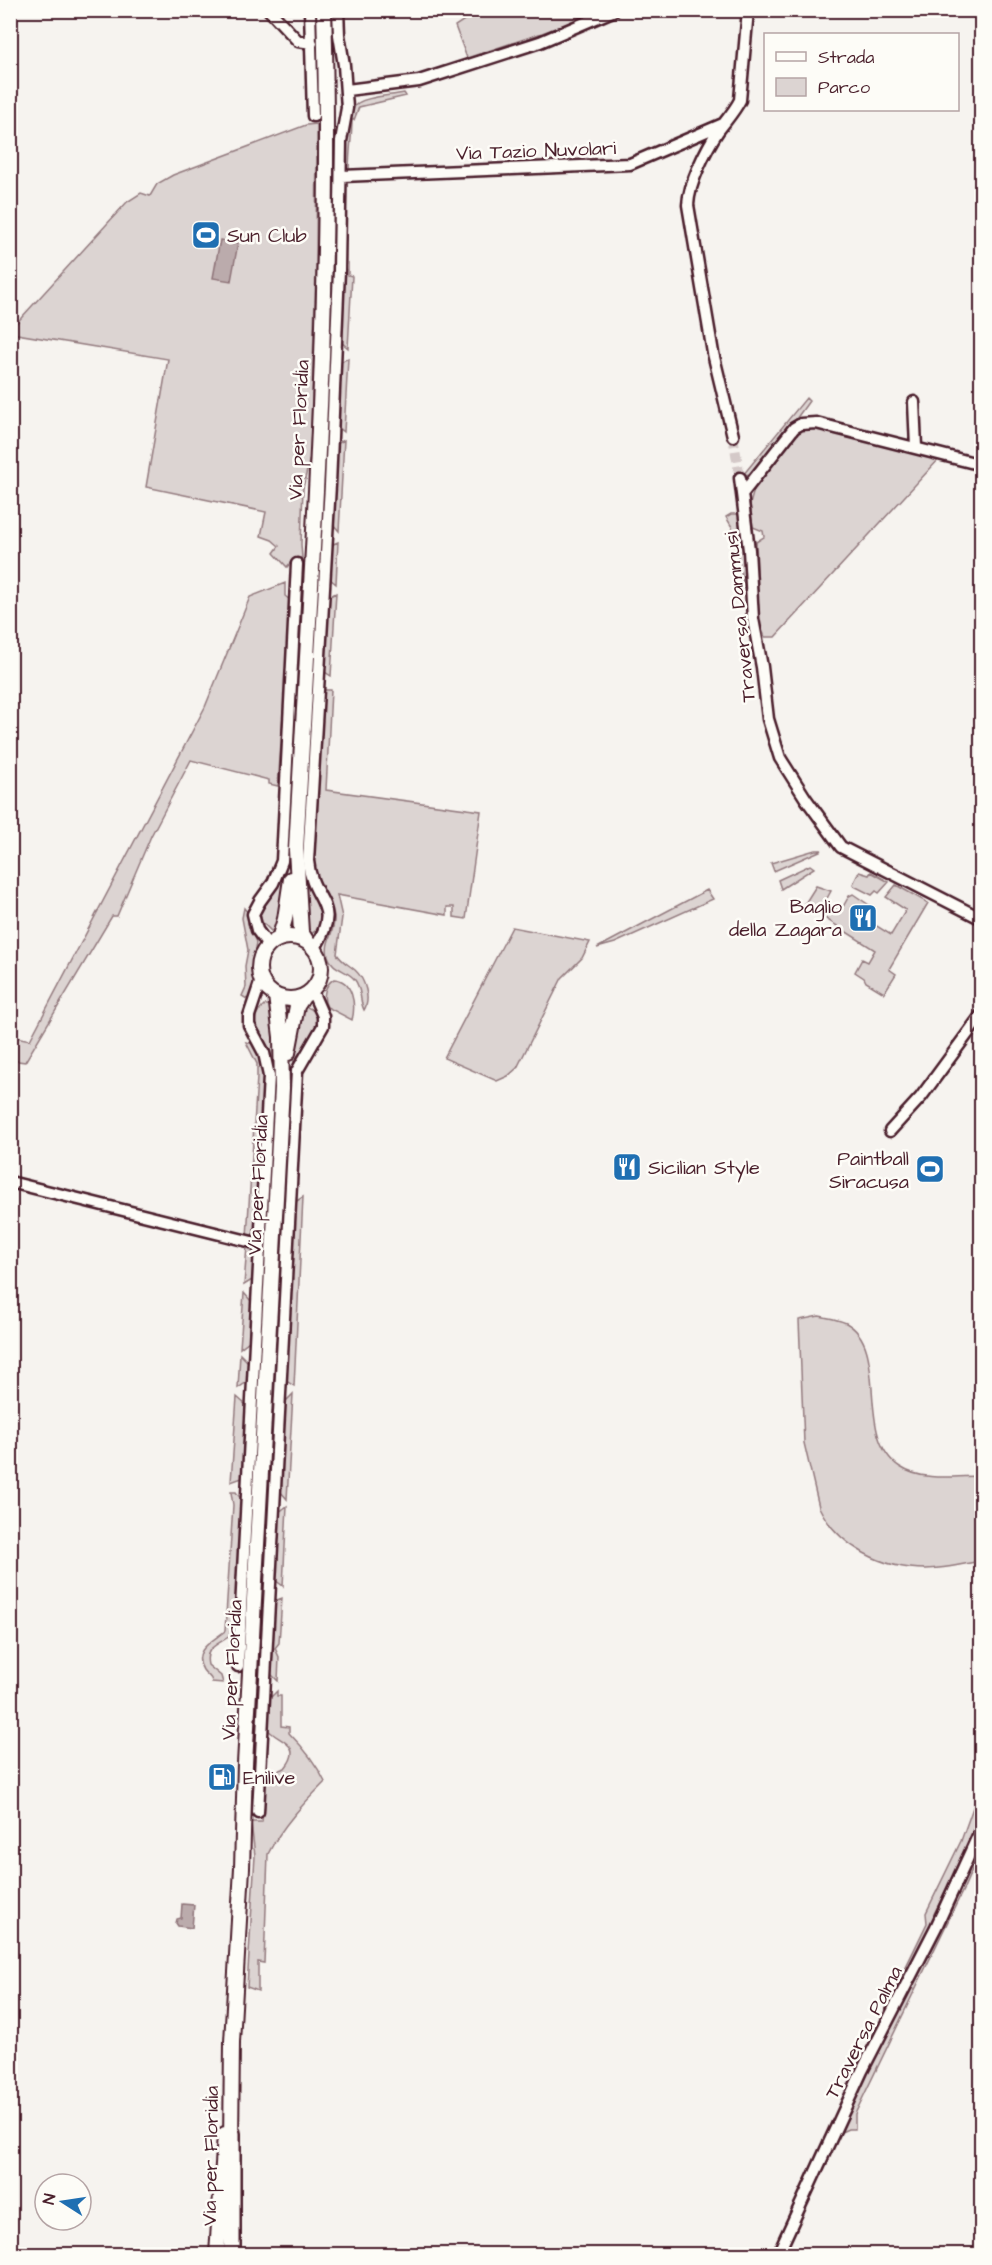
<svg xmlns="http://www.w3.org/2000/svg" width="992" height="2265" font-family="'Architects Daughter',sans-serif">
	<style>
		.green { fill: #dcd4d2; stroke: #937a7e; stroke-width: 1.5 }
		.water { fill: #bbabac; stroke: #8e7378; stroke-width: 1.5 }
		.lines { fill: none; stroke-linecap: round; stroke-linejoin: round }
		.minor-tunnel { stroke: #d4c9c8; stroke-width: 10; stroke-dasharray: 10 5; stroke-linecap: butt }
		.minor-casing { stroke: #4a1f2b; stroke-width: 15 }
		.major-casing { stroke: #4a1f2b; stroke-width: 18 }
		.highway-casing { stroke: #4a1f2b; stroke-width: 20 }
		.minor { stroke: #fdfcf7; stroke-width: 10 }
		.major { stroke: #fdfcf7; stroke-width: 14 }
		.highway { stroke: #fdfcf7; stroke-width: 15 }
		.labels { text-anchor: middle; stroke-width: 5; stroke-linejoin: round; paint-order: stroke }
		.street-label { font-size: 20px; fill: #4a1f2b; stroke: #fdfcf7 }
		.poi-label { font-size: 20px; fill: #4a1f2b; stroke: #fdfcf7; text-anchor: start }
	</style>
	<rect width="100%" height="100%" fill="#f6f3ef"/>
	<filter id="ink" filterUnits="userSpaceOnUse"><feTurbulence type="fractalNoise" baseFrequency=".0167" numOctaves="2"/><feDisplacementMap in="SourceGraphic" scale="12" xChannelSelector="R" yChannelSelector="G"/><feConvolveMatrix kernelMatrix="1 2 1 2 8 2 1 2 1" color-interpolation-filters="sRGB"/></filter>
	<g filter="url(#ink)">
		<path class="green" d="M 478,11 L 478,10 L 594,11 L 577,20 L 542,33 L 467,58 L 455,26 Z
			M 404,93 L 406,96 L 359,107 L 354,120 L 352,120 C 352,136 349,153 349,172 L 347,171 C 343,157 346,111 358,103 C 369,96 390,96 404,93 Z
			M 317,124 L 316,267 L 310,457 L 303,488 L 301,544 L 302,558 L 291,562 L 287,567 L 274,553 L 279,546 L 272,540 L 261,536 L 266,512 L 146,487 L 168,359 L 11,333 L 11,329 L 127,202 L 141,193 L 150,196 L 157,184 L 173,175 L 306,125 Z
			M 348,263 L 348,275 L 352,276 L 348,348 L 340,341 L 343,266 Z
			M 348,358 L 344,432 L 336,425 L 339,363 Z
			M 806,398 L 809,401 L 771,454 L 751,474 L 743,475 Z
			M 810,427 L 940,458 L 775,637 L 765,637 L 759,622 L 756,542 L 764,537 L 763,531 L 753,527 L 750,504 L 755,486 L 792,436 L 800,430 Z
			M 344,440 L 339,531 L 332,523 L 335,445 Z
			M 731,514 L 742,514 L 746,586 L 744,589 L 732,527 L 726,517 Z
			M 338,542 L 336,584 L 329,578 L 331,545 Z
			M 285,583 L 285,596 L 291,601 L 278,786 L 269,784 L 269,780 L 191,760 L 151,836 L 117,916 L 112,916 L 25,1062 L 11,1060 L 11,1036 L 30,1040 L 205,707 L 250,597 Z
			M 336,593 L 331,676 L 325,672 L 328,597 Z
			M 325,690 L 331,690 L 326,790 L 481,811 L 466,919 L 454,917 L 454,907 L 447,907 L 447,915 L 337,895 L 342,917 L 337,954 C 342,962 348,964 355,970 C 365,979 371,999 364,1010 C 359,1000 362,989 355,980 C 347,969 332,970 328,956 C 324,941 336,931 334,916 C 333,905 324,897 319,887 C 316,880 315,872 313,865 L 323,693 Z
			M 815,850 L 822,850 L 774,871 L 771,863 Z
			M 287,862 L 278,927 L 271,931 L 262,922 L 260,913 L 262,905 L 276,886 Z
			M 810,865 L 814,868 L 781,889 L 778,880 Z
			M 303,866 L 307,885 L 323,914 L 319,928 L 311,934 L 307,932 Z
			M 859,872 L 869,875 L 871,872 L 889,882 L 879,893 L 876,891 L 872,895 L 854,886 L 853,884 Z
			M 896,885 L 928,903 L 889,969 L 896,974 L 884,993 L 866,982 L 864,978 L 855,972 L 862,959 L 868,962 L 875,950 L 804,905 L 816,886 L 831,891 L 825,902 L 840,912 L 849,896 L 853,894 L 869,905 L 864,917 L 867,920 L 891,935 L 906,910 L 886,897 Z
			M 707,890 L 713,899 L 615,943 L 597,948 Z
			M 244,908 L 248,913 L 248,924 L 256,942 L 252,970 L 255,988 L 250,1001 L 242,996 L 246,987 L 245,966 L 248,950 L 242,918 Z
			M 512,927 L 590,942 L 582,958 L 562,978 L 517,1068 L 508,1076 L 497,1081 L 444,1058 Z
			M 334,979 C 353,980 356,1005 352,1020 L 327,1007 C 322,998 324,985 334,979 Z
			M 265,1005 L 270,1005 L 274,1009 L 275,1063 L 272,1063 L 267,1046 L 254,1024 L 257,1013 Z
			M 306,1007 C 315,1009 318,1017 318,1026 L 297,1057 L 292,1072 L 301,1013 Z
			M 246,1042 L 254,1044 L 259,1050 L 264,1079 L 255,1233 L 247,1237 L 257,1077 L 257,1064 Z
			M 303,1197 L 294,1386 L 285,1380 L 295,1202 Z
			M 247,1246 L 254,1254 L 252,1280 L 244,1285 Z
			M 244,1293 L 251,1301 L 249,1341 L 240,1348 Z
			M 819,1316 C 828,1318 838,1319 846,1323 C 891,1347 853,1436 900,1467 C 923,1482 956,1476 981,1476 L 981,1561 C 964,1564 944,1569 926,1569 C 884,1569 838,1547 819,1507 L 804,1443 L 799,1320 Z
			M 240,1354 L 248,1362 L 247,1382 L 238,1388 Z
			M 293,1394 L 287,1499 L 280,1491 L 284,1403 Z
			M 237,1397 L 246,1405 L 242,1478 L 231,1482 Z
			M 231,1492 L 236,1492 L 241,1499 L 234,1625 L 230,1636 C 217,1645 204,1647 208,1665 L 221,1676 L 223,1683 L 212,1682 C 211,1675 207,1676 203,1670 C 191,1650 213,1641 225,1631 L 233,1505 Z
			M 287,1506 L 283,1586 L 275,1580 L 278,1513 Z
			M 282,1598 L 279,1643 L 275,1648 L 279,1657 L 278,1681 L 270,1673 L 274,1601 Z
			M 277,1691 L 277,1696 L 281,1696 L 281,1726 L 289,1727 L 289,1733 C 304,1748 316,1763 325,1782 C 303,1804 282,1826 268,1854 L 264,1963 L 258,1962 L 258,1991 L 247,1987 L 255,1856 L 251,1822 L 262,1822 L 265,1778 L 267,1774 L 285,1768 C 306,1742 274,1741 267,1728 L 268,1700 Z
			M 981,1785 L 981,1815 L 979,1823 L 934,1914 L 933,1925 L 856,2070 L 927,1923 L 926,1913 L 961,1841 Z
			M 981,1836 L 981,1849 L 964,1888 L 855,2114 L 855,2129 L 848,2129 L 839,2133 L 866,2071 Z"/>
		<path class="water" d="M 220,240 L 238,243 L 231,281 L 213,278 Z
			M 182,1904 L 194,1905 L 192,1928 L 178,1926 L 176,1923 L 177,1919 L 181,1918 Z"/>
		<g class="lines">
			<path class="minor-tunnel" d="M 733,436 L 740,478"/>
			<g class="minor-casing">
				<path id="minor" d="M 269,10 L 298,41 L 312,43
					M 310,10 L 313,116
					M 347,90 L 419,81 L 540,42 L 615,10
					M 342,176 L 630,164 L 723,124
					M 914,402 L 916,447
					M 733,436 L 713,353 L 688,205 C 689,183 706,149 718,131 C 726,120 734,112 740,100 L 748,10
					M 740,478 L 749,550 L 753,619 L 762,667 L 768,719 L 780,758 L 806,799 L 841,847 L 982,919
					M 743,493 L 794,428 L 801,424 L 816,423 L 982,465
					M 269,946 L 257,930 L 253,914 L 260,901 L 273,883 L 282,861 L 297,564
					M 315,948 C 343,902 312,904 308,861 L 330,485 L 339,270 L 341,141 L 347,108 L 344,65 L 339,35 L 338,10
					M 890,1131 L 921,1097 L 982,1014
					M 10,1182 L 260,1244
					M 238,1666 L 269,1076 L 264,1053 L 249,1025 L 249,1016 L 261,980
					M 258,1812 L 297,1071 L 323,1026 L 323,1016 L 312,991
					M 778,2254 L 862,2071 L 936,1927 L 982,1827"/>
			</g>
			<g class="major-casing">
				<path id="major" d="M259 968a31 31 0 1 1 62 0a31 31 0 1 1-62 0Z
					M 279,939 L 285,919 L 291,879
					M 306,940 L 301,932 L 296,850 C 311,571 333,291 324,10
					M 288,1053 L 297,1006 L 303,997
					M 231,2144 L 232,2042 L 242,1868 L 245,1764 L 282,1088 L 281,1037 L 276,996
					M 217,2254 L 225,2134"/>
			</g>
			<g class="highway-casing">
				<path id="highway" d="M 232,2133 L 232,2254"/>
			</g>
			<use href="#minor" class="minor"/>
			<use href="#major" class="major"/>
			<use href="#highway" class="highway"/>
		</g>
	</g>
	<defs>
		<g id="stadium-square" transform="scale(1.5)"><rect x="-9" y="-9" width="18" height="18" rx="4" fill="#1f6fb2" stroke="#fdfcf7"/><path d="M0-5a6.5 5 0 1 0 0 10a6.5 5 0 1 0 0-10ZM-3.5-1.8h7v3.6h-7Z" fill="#fff"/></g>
		<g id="restaurant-square" transform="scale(1.5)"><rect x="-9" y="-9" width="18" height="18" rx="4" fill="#1f6fb2" stroke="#fdfcf7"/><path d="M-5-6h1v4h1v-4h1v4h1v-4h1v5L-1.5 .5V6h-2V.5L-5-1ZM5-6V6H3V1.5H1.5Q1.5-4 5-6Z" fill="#fff"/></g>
		<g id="fuel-square" transform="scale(1.5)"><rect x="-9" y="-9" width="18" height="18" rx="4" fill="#1f6fb2" stroke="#fdfcf7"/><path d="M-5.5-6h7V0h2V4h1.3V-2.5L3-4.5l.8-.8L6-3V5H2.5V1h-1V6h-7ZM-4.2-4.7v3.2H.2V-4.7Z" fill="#fff"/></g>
	</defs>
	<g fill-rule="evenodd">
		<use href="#stadium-square" x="206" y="235"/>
		<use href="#restaurant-square" x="863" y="918"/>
		<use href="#restaurant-square" x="627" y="1167"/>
		<use href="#stadium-square" x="930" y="1169"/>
		<use href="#fuel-square" x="222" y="1777"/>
	</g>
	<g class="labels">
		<g class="street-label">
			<text transform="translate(536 150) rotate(-2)" y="7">Via Tazio Nuvolari</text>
			<text transform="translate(298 430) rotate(-87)" y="7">Via per Floridia</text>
			<text transform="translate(739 617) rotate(-96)" y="7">Traversa Dammusi</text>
			<text transform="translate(257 1185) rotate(-87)" y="7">Via per Floridia</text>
			<text transform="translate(231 1670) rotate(-87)" y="7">Via per Floridia</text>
			<text transform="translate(863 2032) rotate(-63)" y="7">Traversa Palma</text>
			<text transform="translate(210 2156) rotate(-89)" y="7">Via per Floridia</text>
		</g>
		<g class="poi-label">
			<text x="227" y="242">Sun Club</text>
			<text x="842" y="913" text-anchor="end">Baglio<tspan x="842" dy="23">della Zagara</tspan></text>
			<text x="909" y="1165" text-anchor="end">Paintball<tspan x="909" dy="23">Siracusa</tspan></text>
			<text x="648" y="1174">Sicilian Style</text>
			<text x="243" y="1784">Enilive</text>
		</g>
	</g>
	<rect width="992" height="2265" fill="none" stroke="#fdfcf7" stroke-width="36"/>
	<rect x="18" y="18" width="956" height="2229" fill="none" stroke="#4a1f2b" stroke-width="2" filter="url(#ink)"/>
	<rect x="764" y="33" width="195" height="78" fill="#fdfcf7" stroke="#b5a4a5" stroke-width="1.5"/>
	<rect x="776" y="52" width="30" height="9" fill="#fdfcf7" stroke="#b5a4a5" stroke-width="1.5"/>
	<text x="818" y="63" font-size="18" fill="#4a1f2b">Strada</text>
	<rect x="776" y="78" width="30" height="18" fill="#dcd4d2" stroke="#b5a4a5" stroke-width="1.5"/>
	<text x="818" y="93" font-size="18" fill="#4a1f2b">Parco</text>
	<g transform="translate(63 2202) rotate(282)"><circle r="28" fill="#fdfcf7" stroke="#b5a4a5" stroke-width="1.5"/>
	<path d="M0-4.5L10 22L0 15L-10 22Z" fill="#1f6fb2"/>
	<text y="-9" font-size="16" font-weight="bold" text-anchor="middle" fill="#4a1f2b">N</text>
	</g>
</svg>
